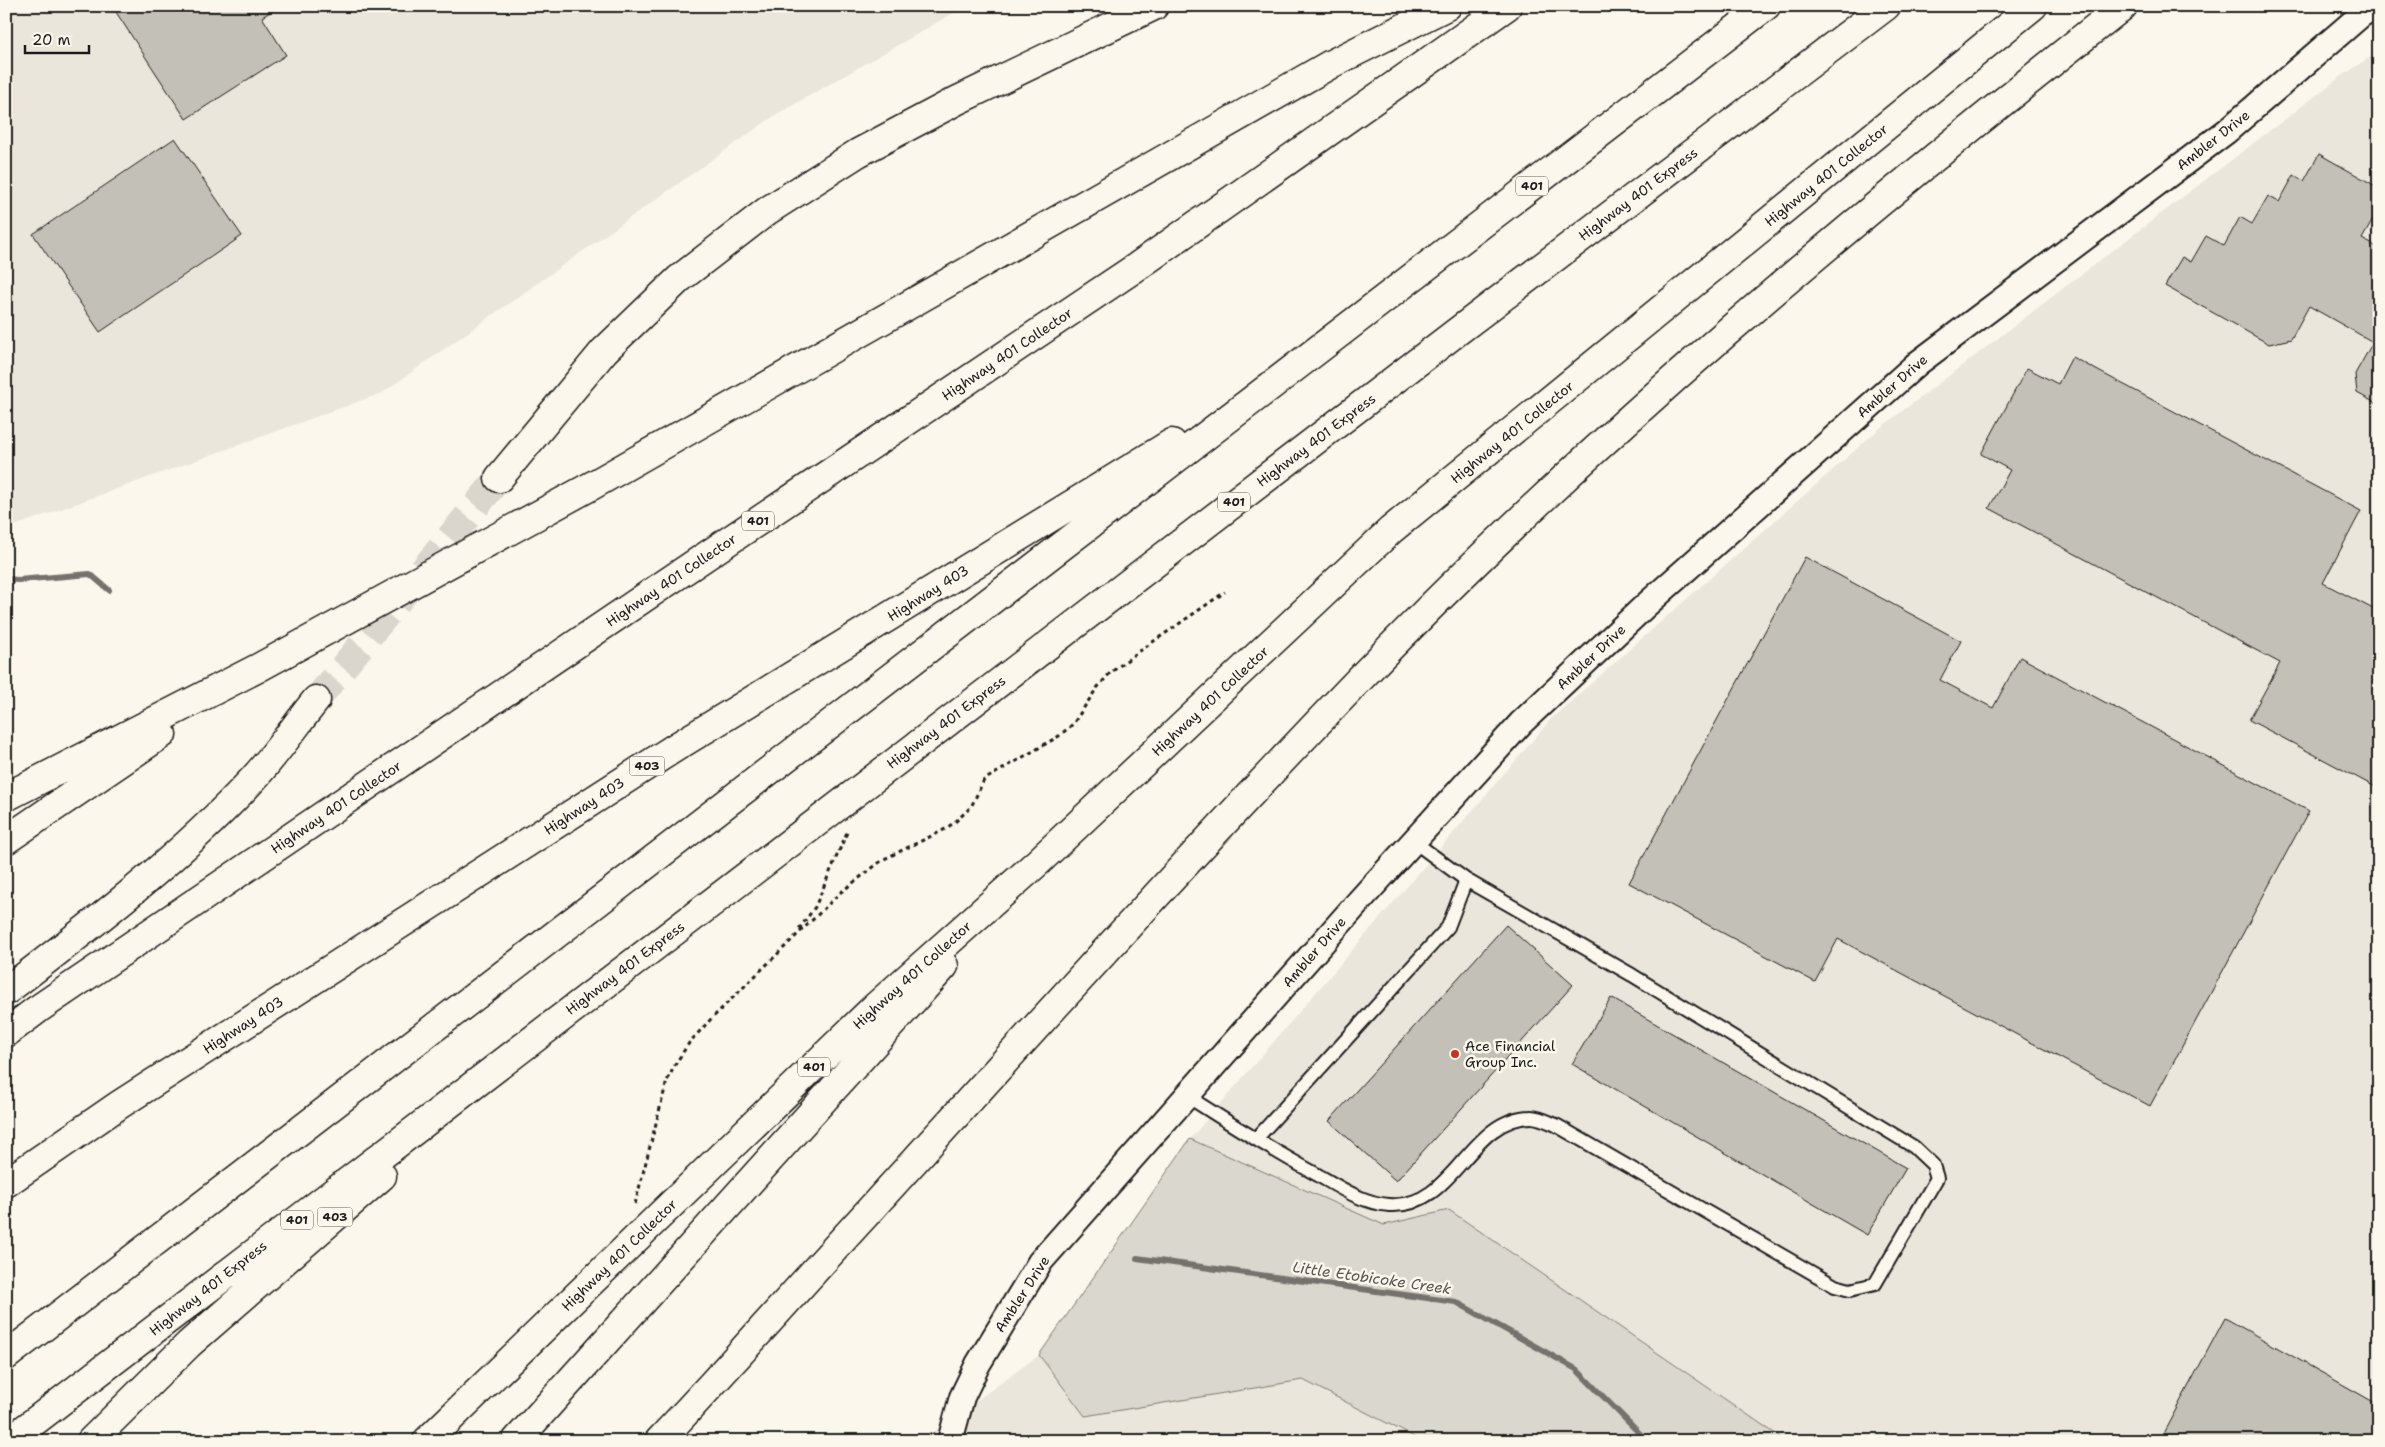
<svg xmlns="http://www.w3.org/2000/svg" width="2385" height="1447" font-family="'Shantell Sans',sans-serif">
	<style>
		.built { fill: #eae6dc }
		.green { fill: #dad7ce; stroke: #7b7a75 }
		.lines { fill: none; stroke-linecap: round; stroke-linejoin: round }
		.stream { stroke: #74726e; stroke-width: 6 }
		.building { fill: #c3c0b8; stroke: #1c1c1c }
		.motorway-tunnel { stroke: #dad6cd; stroke-width: 28; stroke-dasharray: 28 14; stroke-linecap: butt }
		.service-casing { stroke: #1c1c1c; stroke-width: 16 }
		.minor-casing { stroke: #1c1c1c; stroke-width: 28 }
		.motorway-casing { stroke: #1c1c1c; stroke-width: 31 }
		.path { stroke: #1c1c1c; stroke-width: 3; stroke-dasharray: 4 4; stroke-linecap: butt }
		.service { stroke: #fbf7ec; stroke-width: 12 }
		.minor { stroke: #fbf7ec; stroke-width: 24 }
		.motorway { stroke: #fbf7ec; stroke-width: 28 }
		.poi-dot { fill: #c8321e; stroke: #fbf7ec; stroke-width: 2 }
		.labels { text-anchor: middle; stroke-width: 5; stroke-linejoin: round; paint-order: stroke }
		.shield { fill: #fbf7ec; stroke: #5f5e5a; stroke-width: 1 }
		.shield-label { font-size: 12px; font-weight: bold; fill: #1c1c1c }
		.street-label { font-size: 14px; fill: #1c1c1c; stroke: #fbf7ec }
		.poi-label { font-size: 14px; fill: #1c1c1c; stroke: #fbf7ec; text-anchor: start }
		.water-label { font-size: 15px; font-style: italic; fill: #575653; stroke: #fbf7ec }
	</style>
	<rect width="100%" height="100%" fill="#fbf7ec"/>
	<filter id="ink" filterUnits="userSpaceOnUse"><feTurbulence type="fractalNoise" baseFrequency=".02" numOctaves="2"/><feDisplacementMap in="SourceGraphic" scale="10" xChannelSelector="R" yChannelSelector="G"/><feConvolveMatrix kernelMatrix="1 2 1 2 8 2 1 2 1" color-interpolation-filters="sRGB"/></filter>
	<g filter="url(#ink)">
		<path class="built" d="M 6,6 L 966,6 L 774,116 L 382,393 L 6,529 Z
			M 2379,51 L 2379,1441 L 1786,1441 L 1449,1210 L 1384,1225 L 1190,1139 L 1552,718 L 1879,429 L 2335,81 Z
			M 1039,1355 L 1085,1416 L 1303,1380 L 1422,1441 L 921,1441 Z"/>
		<path class="green" d="M 1190,1139 L 1384,1225 L 1449,1210 L 1786,1441 L 1422,1441 L 1303,1380 L 1085,1416 L 1039,1355 Z"/>
		<g class="lines">
			<path class="stream" d="M 6,579 L 18,580 L 90,574 L 109,590
				M 1137,1258 L 1456,1302 L 1576,1369 L 1647,1441"/>
		</g>
		<path class="building" d="M 112,6 L 280,6 L 262,17 L 286,55 L 186,119 Z
			M 175,138 L 242,236 L 100,332 L 33,234 Z
			M 2319,154 L 2374,185 L 2379,199 L 2379,209 L 2362,239 L 2379,248 L 2379,405 L 2357,393 L 2355,374 L 2373,342 L 2309,306 L 2291,339 L 2269,344 L 2165,286 L 2182,257 L 2191,262 L 2206,236 L 2224,246 L 2240,217 L 2252,224 L 2268,196 L 2279,202 L 2294,175 L 2304,181 Z
			M 2072,357 L 2361,511 L 2323,583 L 2379,612 L 2379,789 L 2249,720 L 2280,663 L 1989,508 L 2010,470 L 1981,454 L 2027,368 L 2058,384 Z
			M 1805,557 L 1961,641 L 1940,680 L 1993,708 L 2020,657 L 2309,811 L 2150,1106 L 1838,939 L 1815,982 L 1629,883 Z
			M 1506,925 L 1573,985 L 1396,1181 L 1329,1121 Z
			M 1611,998 L 1906,1168 L 1867,1235 L 1572,1064 Z
			M 2225,1318 L 2379,1405 L 2379,1441 L 2159,1441 Z"/>
		<g class="lines">
			<path class="motorway-tunnel" d="M 316,700 L 499,478"/>
			<g class="service-casing">
				<path id="service" d="M 1187,1096 C 1229,1123 1272,1150 1316,1174 C 1339,1187 1362,1203 1389,1205 C 1455,1209 1468,1118 1531,1117 C 1539,1117 1549,1122 1556,1125 L 1835,1286 L 1850,1290 L 1875,1284 L 1937,1178 L 1933,1165 L 1914,1147 L 1632,975 L 1466,880 L 1413,841
					M 1256,1139 L 1448,927 L 1466,880"/>
			</g>
			<g class="minor-casing">
				<path id="minor" d="M 950,1441 L 962,1397 L 978,1364 L 1040,1262 L 1362,898 L 1521,723 L 1645,606 L 1918,363 L 2227,131 L 2361,15 L 2375,6"/>
			</g>
			<g class="motorway-casing">
				<path id="motorway" d="M 499,478 L 604,351 L 679,279 L 767,211 L 858,153 L 956,101 L 1154,6
					M 6,797 L 258,668 L 593,485 L 1331,64 L 1447,6
					M 6,840 L 162,734
					M 6,991 C 91,926 181,857 254,778 C 276,754 295,726 316,700
					M 6,1033 L 38,1009 L 657,589 L 1138,266 L 1507,6
					M 6,1183 L 119,1105 L 676,747 L 1172,443
					M 6,1356 L 1766,6
					M 9,1441 L 1458,331 L 1886,6
					M 91,1441 L 189,1344 L 382,1176
					M 427,1441 L 874,1008 L 1038,862 L 1391,530 L 2033,6
					M 516,1441 L 944,966
					M 659,1441 C 730,1366 798,1288 868,1212 C 1027,1037 1186,860 1350,689 C 1588,440 1854,219 2123,6"/>
			</g>
			<path class="path" d="M 799,929 L 815,907 L 848,830
				M 635,1204 L 667,1081 L 676,1063 L 689,1043 L 710,1020 L 841,892 L 884,859 L 942,831 L 955,822 L 971,807 L 984,780 L 1059,736 L 1073,724 L 1097,688 L 1110,673 L 1134,655 L 1225,592"/>
			<use href="#service" class="service"/>
			<use href="#minor" class="minor"/>
			<use href="#motorway" class="motorway"/>
		</g>
	</g>
	<circle class="poi-dot" cx="1455" cy="1054" r="5"/>
	<g class="labels">
		<g class="shield">
			<rect x="1516" y="176.5" width="32" height="19" rx="4"/>
			<rect x="1218" y="492.5" width="32" height="19" rx="4"/>
			<rect x="742" y="511.5" width="32" height="19" rx="4"/>
			<rect x="629.5" y="756.5" width="35" height="19" rx="4"/>
			<rect x="798" y="1057.5" width="32" height="19" rx="4"/>
			<rect x="317.5" y="1207.5" width="35" height="19" rx="4"/>
			<rect x="281" y="1210.5" width="32" height="19" rx="4"/>
		</g>
		<g class="shield-label">
			<text x="1532" y="190">401</text>
			<text x="1234" y="506">401</text>
			<text x="758" y="525">401</text>
			<text x="647" y="770">403</text>
			<text x="814" y="1071">401</text>
			<text x="335" y="1221">403</text>
			<text x="297" y="1224">401</text>
		</g>
		<g class="street-label">
			<text transform="translate(2213 140) rotate(-38)" y="5">Ambler Drive</text>
			<text transform="translate(1826 175) rotate(-39)" y="5">Highway 401 Collector</text>
			<text transform="translate(1638 194) rotate(-37)" y="5">Highway 401 Express</text>
			<text transform="translate(1007 354) rotate(-34)" y="5">Highway 401 Collector</text>
			<text transform="translate(1892 386) rotate(-41)" y="5">Ambler Drive</text>
			<text transform="translate(1512 432) rotate(-39)" y="5">Highway 401 Collector</text>
			<text transform="translate(1316 440) rotate(-37)" y="5">Highway 401 Express</text>
			<text transform="translate(671 580) rotate(-34)" y="5">Highway 401 Collector</text>
			<text transform="translate(928 593) rotate(-32)" y="5">Highway 403</text>
			<text transform="translate(1591 657) rotate(-43)" y="5">Ambler Drive</text>
			<text transform="translate(1210 701) rotate(-43)" y="5">Highway 401 Collector</text>
			<text transform="translate(946 722) rotate(-37)" y="5">Highway 401 Express</text>
			<text transform="translate(584 806) rotate(-33)" y="5">Highway 403</text>
			<text transform="translate(336 807) rotate(-34)" y="5">Highway 401 Collector</text>
			<text transform="translate(1314 952) rotate(-49)" y="5">Ambler Drive</text>
			<text transform="translate(625 968) rotate(-37)" y="5">Highway 401 Express</text>
			<text transform="translate(912 975) rotate(-42)" y="5">Highway 401 Collector</text>
			<text transform="translate(243 1025) rotate(-33)" y="5">Highway 403</text>
			<text transform="translate(619 1255) rotate(-44)" y="5">Highway 401 Collector</text>
			<text transform="translate(208 1288) rotate(-38)" y="5">Highway 401 Express</text>
			<text transform="translate(1022 1294) rotate(-57)" y="5">Ambler Drive</text>
		</g>
		<g class="poi-label">
			<text x="1465" y="1051">Ace Financial<tspan x="1465" dy="16">Group Inc.</tspan></text>
		</g>
		<g class="water-label">
			<text transform="translate(1372 1278) rotate(8)" y="5">Little Etobicoke Creek</text>
		</g>
	</g>
	<rect width="2385" height="1447" fill="none" stroke="#fbf7ec" stroke-width="25"/>
	<rect x="12" y="12" width="2360" height="1422" fill="none" stroke="#1c1c1c" stroke-width="2" filter="url(#ink)"/>
	<path d="M25 45v8h64v-8" fill="none" stroke="#1c1c1c" stroke-width="2.5"/>
	<text x="32" y="45" font-size="15" fill="#1c1c1c" stroke="#fbf7ec" stroke-width="4" paint-order="stroke">20 m</text>
</svg>
